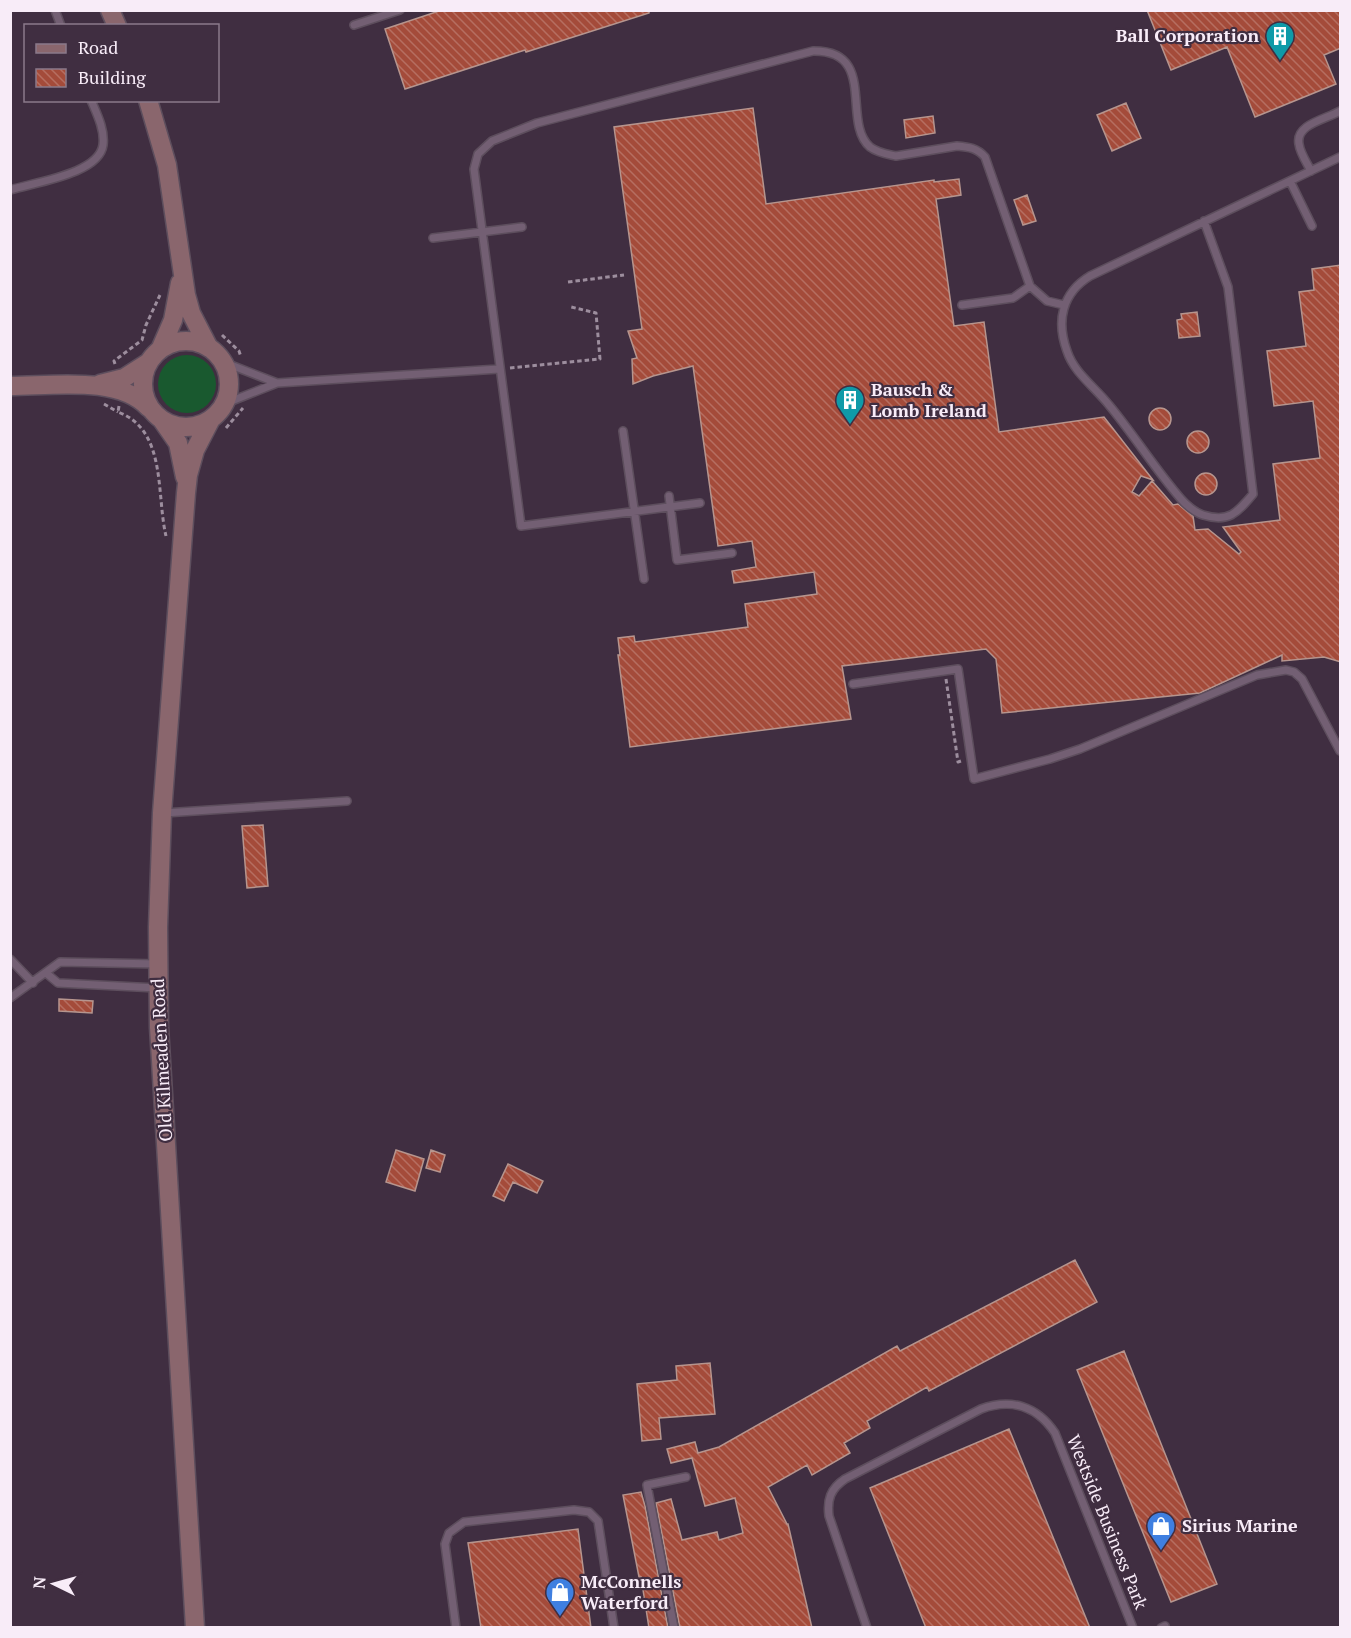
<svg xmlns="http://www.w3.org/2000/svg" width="1351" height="1638" font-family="'PT Serif',serif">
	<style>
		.green { fill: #19592f }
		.building { fill: url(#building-back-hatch); stroke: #b6958e; stroke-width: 1.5 }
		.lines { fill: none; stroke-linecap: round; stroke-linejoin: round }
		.lane-casing { stroke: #5d4e5d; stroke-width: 10 }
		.secondary-casing { stroke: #5d4e5d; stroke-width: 21 }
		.path { stroke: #9d8e9e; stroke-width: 3; stroke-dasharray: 4.5 3; stroke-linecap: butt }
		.lane { stroke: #735f73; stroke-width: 7 }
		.secondary { stroke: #8a666d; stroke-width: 18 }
		.labels { text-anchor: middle; stroke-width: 4.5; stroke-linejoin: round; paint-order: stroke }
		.poi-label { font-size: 18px; font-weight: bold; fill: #f8ecf8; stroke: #402e41; text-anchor: start }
		.street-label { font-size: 18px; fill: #f8ecf8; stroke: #402e41 }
	</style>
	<defs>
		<pattern id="building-back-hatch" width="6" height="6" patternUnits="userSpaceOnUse" patternTransform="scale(1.5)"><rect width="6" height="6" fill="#a44b3a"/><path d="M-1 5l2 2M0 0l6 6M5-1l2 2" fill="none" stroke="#b66e61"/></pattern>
	</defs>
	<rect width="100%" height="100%" fill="#402e41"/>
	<path class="green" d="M158 384a29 29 0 1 1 58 0a29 29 0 1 1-58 0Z"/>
	<path class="building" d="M 442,10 L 649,10 L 649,13 L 526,52 L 525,50 L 405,89 L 385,29 Z
		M 1147,10 L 1341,10 L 1341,48 L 1324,55 L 1336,84 L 1255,117 L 1227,47 L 1171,70 Z
		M 1126,103 L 1141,138 L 1112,151 L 1097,115 Z
		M 753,108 L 766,204 L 934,180 L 934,182 L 959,179 L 961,195 L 936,199 L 954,326 L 984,322 L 999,432 L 1104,417 L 1153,480 L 1141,476 L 1132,492 L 1139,496 L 1152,481 L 1173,505 L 1178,504 L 1193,516 L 1195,530 L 1208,529 L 1239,554 L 1241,552 L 1223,527 L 1280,520 L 1273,464 L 1320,458 L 1313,401 L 1274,406 L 1267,351 L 1306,346 L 1299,292 L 1314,290 L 1312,269 L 1341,265 L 1341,662 L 1324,657 L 1282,661 L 1282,655 L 1200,693 L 1002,713 L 996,659 L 986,649 L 842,666 L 851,719 L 630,747 L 618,655 L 620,655 L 618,638 L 634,636 L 635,642 L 748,627 L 745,604 L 817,594 L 814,572 L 734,583 L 732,571 L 756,567 L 752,541 L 718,546 L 693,366 L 653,376 L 633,384 L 632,359 L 637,358 L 628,331 L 642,329 L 614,127 Z
		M 933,116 L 935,133 L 906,138 L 904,120 Z
		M 1027,195 L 1036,221 L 1023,225 L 1014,200 Z
		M 1197,312 L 1200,336 L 1179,338 L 1177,320 L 1182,319 L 1181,314 Z
		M1149 419a11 11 0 1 1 22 0a11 11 0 1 1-22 0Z
		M1187 442a11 11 0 1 1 22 0a11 11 0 1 1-22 0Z
		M1195 484a11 11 0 1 1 22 0a11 11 0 1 1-22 0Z
		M 263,825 L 268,886 L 247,888 L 242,826 Z
		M 59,999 L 93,1001 L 92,1013 L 59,1011 Z
		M 396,1150 L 424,1159 L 415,1191 L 386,1182 Z
		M 431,1150 L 445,1155 L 440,1172 L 426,1168 Z
		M 508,1164 L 543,1181 L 537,1193 L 513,1182 L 504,1201 L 493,1196 Z
		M 1075,1260 L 1097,1302 L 929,1391 L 927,1387 L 867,1421 L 870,1428 L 844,1443 L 850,1453 L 812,1475 L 807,1465 L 768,1487 L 787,1524 L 788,1524 L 812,1628 L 680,1628 L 656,1503 L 671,1499 L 682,1540 L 717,1532 L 719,1540 L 743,1533 L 735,1498 L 705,1506 L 692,1458 L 671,1463 L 667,1449 L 695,1442 L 698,1453 L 719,1447 L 897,1346 L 900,1351 Z
		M 1124,1351 L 1217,1584 L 1171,1602 L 1077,1370 Z
		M 710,1363 L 715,1414 L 659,1418 L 661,1439 L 642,1441 L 637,1384 L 677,1380 L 676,1366 Z
		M 1009,1429 L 1090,1628 L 926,1628 L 870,1488 Z
		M 641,1492 L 645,1506 L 668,1628 L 649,1628 L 641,1577 L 639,1577 L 623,1495 Z
		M 578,1529 L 591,1628 L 481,1628 L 468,1543 Z"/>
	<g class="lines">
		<g class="lane-casing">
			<path id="lane" d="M 55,10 L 61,26
				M 354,25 L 400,10
				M 1311,171 C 1307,163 1300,153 1299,144 C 1295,124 1327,119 1340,111
				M 1290,181 L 1312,226
				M 10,190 C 35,182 99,174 103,145 C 105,130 97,114 91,100
				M 1204,221 L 1228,287 L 1253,494 C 1237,513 1229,523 1203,515 C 1196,513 1186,505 1181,499 C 1155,469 1134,435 1109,405 C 1095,387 1074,373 1067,351 C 1056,321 1062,293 1090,276 L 1340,157
				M 433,238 L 522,227
				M 962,305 L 1013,298 L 1030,286
				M 223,362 L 277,383
				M 224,404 L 277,383 L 499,369
				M 623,431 L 644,579
				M 669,496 L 677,560 L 732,553
				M 700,503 L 521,526 L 474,169 L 478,154 L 492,141 L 537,123 L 813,51 C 878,50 841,122 870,147 C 878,153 887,154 896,156 L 957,146 C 969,147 977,148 985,157 L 1030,286 L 1047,301 L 1064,305
				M 853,684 L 958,669 L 974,779 L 1050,759 L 1080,749 L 1257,675 L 1286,670 L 1294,672 L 1302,679 L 1340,751
				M 164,813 L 347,801
				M 10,959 L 33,983
				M 46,973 L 58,983 L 157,988
				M 10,998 L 60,962 L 158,964
				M 456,1628 L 445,1544 L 449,1533 L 464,1522 L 574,1510 L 589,1512 L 598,1521 L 614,1628
				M 674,1628 L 647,1485 L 686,1477
				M 867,1628 L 829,1516 C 827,1500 830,1489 845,1479 L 981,1409 C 1011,1398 1037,1406 1055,1433 L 1133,1628
				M 1161,1628 L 1165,1626"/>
		</g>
		<g class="secondary-casing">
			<path id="secondary" d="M 110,10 L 117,26
				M 148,100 L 167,165 L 186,295 L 191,313 L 209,348
				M143 384a43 43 0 1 1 86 0a43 43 0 1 1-86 0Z
				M 160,350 L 173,320 L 180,283
				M 100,384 L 124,378 L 149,362
				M 10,386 C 52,386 119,375 149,408
				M 162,420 L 178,443 L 185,477
				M 195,1628 L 159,1027 L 158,927 L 162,813 L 186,493 L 188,475 L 195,450 L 211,419"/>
		</g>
		<path class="path" d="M 568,282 L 624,275
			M 222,335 L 239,351 L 241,357
			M 115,364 L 114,361 L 142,340 L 146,325 L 160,295
			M 510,368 L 600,359 L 596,313 L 571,307
			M 104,404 L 118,412
			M 119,406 L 118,412 C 167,430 156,494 166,536
			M 226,428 L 243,408
			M 946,679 L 958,762 L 961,761"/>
		<use href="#lane" class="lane"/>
		<use href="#secondary" class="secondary"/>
	</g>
	<defs>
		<g id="building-pin" transform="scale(1.5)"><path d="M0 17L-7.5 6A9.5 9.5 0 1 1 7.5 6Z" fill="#0f9aa8" stroke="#402e41"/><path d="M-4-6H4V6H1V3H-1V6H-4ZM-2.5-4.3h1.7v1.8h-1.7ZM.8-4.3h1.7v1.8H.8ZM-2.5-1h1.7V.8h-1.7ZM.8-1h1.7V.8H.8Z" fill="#fff"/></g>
		<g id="shop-pin" transform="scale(1.5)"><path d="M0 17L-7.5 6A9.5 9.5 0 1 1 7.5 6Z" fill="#3f7fe0" stroke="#402e41"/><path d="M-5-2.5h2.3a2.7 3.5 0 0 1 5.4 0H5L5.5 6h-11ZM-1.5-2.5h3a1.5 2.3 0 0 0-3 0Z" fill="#fff"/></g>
	</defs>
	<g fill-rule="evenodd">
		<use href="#building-pin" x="1280" y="36"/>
		<use href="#building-pin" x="850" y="400"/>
		<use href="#shop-pin" x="1161" y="1526"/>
		<use href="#shop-pin" x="560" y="1592"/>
	</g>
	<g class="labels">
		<g class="poi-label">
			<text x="1259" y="42" text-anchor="end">Ball Corporation</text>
			<text x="871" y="396">Bausch &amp;<tspan x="871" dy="21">Lomb Ireland</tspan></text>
			<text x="1182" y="1532">Sirius Marine</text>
			<text x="581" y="1588">McConnells<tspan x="581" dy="21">Waterford</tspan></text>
		</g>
		<g class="street-label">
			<text transform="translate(162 1060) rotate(-93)" y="6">Old Kilmeaden Road</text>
			<text transform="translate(1107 1522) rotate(68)" y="6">Westside Business Park</text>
		</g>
	</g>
	<rect width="1351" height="1638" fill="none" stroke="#f8ecf8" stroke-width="24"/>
	<rect x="24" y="24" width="195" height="78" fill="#402e41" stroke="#8a7a8a" stroke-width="1.5"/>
	<rect x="36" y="44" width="30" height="9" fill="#8a666d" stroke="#8a7a8a" stroke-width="1.5"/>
	<text x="78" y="54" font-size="18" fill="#f8ecf8">Road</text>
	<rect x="36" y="69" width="30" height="18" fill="url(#building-back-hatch)" stroke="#8a7a8a" stroke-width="1.5"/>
	<text x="78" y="84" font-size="18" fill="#f8ecf8">Building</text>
	<g transform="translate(54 1584) rotate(275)" stroke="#402e41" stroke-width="4.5" paint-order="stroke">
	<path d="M0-4.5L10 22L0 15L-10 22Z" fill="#f8ecf8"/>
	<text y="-9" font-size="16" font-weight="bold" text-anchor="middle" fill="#f8ecf8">N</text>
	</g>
</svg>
